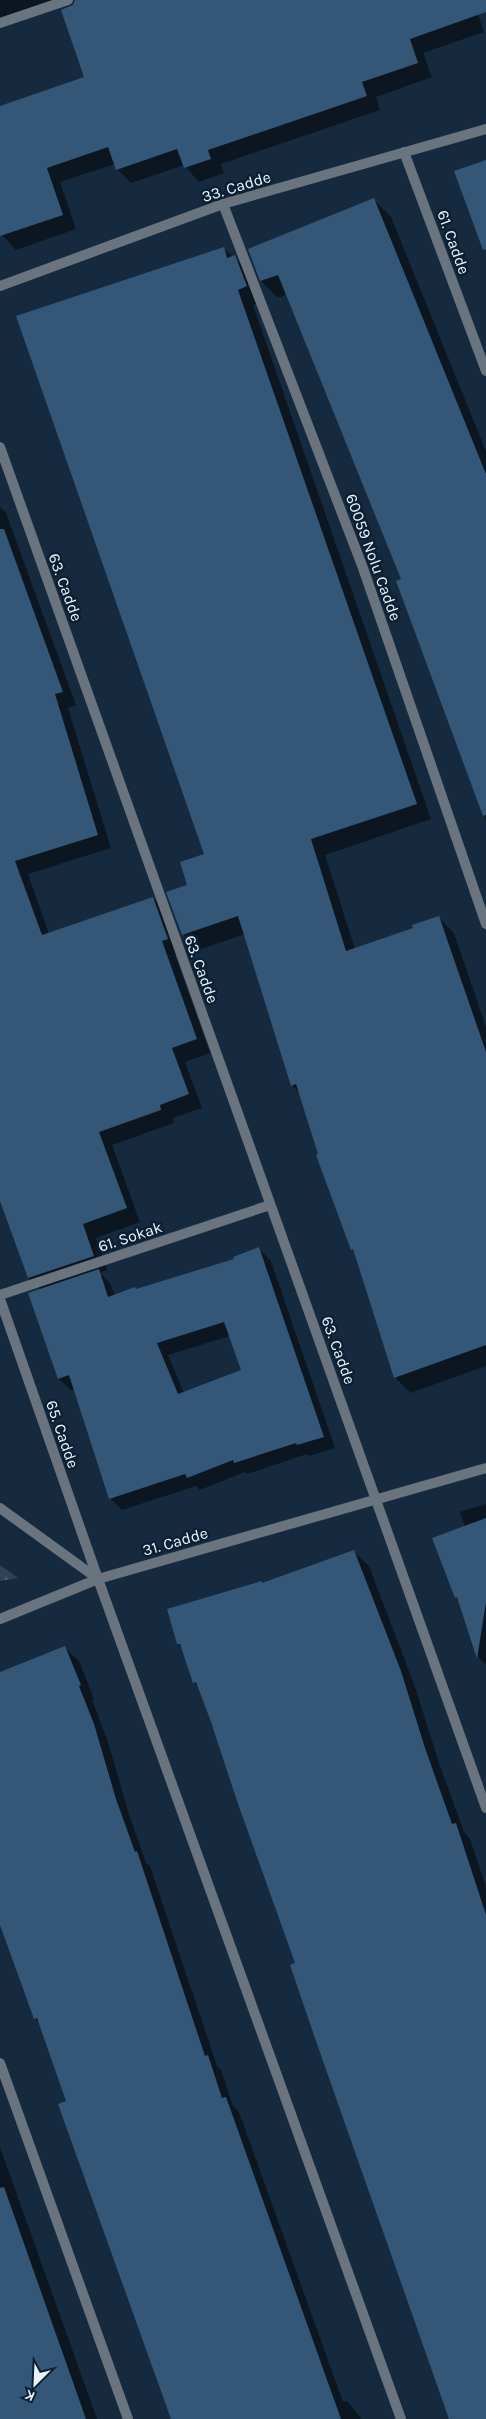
<svg xmlns="http://www.w3.org/2000/svg" width="486" height="2419" font-family="Karla,sans-serif">
	<style>
		.forest { fill: url(#forest-firs) }
		.shadow { fill: #0007; fill-rule: evenodd }
		.building { fill: #355777; fill-rule: evenodd }
		.lines { fill: none; stroke-linecap: round; stroke-linejoin: round }
		.street { stroke: #69747e; stroke-width: 10 }
		.labels { text-anchor: middle; stroke-width: 5; stroke-linejoin: round; paint-order: stroke }
		.street-label { font-size: 16px; fill: #e9f4fe; stroke: #0c2033 }
	</style>
	<defs>
		<pattern id="forest-firs" width="22" height="20" patternUnits="userSpaceOnUse" patternTransform="scale(1.25)"><rect width="22" height="20" fill="#2f4356"/><path d="M5 1l3.5 6h-7zM16 11l3.5 6h-7z" fill="#4d5f6f"/></pattern>
	</defs>
	<rect width="100%" height="100%" fill="#152a3e"/>
	<path class="forest" d="M 0,1565 L 18,1578 L 0,1581 Z"/>
	<path class="shadow" d="M 0,0 L 50,0 L 53,7 L 0,26 Z
		M 147,0 L 473,0 L 484,32 L 423,53 L 432,77 L 376,97 L 380,110 L 221,164 L 224,173 L 199,182 L 184,165 L 131,183 L 117,169 L 115,164 L 60,182 L 76,229 L 16,250 L 2,235 L 0,229 L 0,107 L 85,77 Z
		M 374,200 L 391,217 L 486,451 L 486,821 L 398,581 L 403,580 L 287,294 L 278,298 L 261,281 L 249,250 Z
		M 223,248 L 250,272 L 262,302 L 253,305 L 431,819 L 325,855 L 355,949 L 414,929 L 438,917 L 454,933 L 486,1027 L 486,1366 L 410,1393 L 395,1377 L 355,1252 L 352,1249 L 320,1155 L 300,1094 L 292,1085 L 245,934 L 198,950 L 183,934 L 206,855 Z
		M 0,507 L 6,513 L 76,705 L 68,708 L 111,848 L 28,874 L 49,934 L 153,898 L 167,912 L 181,953 L 175,955 L 210,1053 L 185,1062 L 202,1108 L 173,1118 L 174,1123 L 112,1145 L 140,1222 L 96,1238 L 107,1270 L 100,1273 L 110,1283 L 115,1296 L 235,1260 L 259,1249 L 271,1261 L 335,1448 L 309,1456 L 307,1454 L 247,1474 L 245,1472 L 200,1490 L 196,1486 L 122,1510 L 110,1498 L 75,1389 L 71,1390 L 59,1379 L 41,1290 L 29,1278 L 0,1196 ZM 230,1336 L 242,1371 L 184,1393 L 168,1355 Z
		M 486,1504 L 486,1665 L 478,1657 L 460,1601 L 456,1597 L 465,1527 L 460,1512 Z
		M 354,1552 L 369,1566 L 415,1687 L 439,1763 L 464,1832 L 470,1839 L 486,1887 L 486,2419 L 450,2419 L 297,1964 L 199,1688 L 194,1682 L 183,1649 L 178,1644 L 261,1582 L 264,1584 Z
		M 65,1648 L 79,1661 L 94,1699 L 92,1700 L 107,1739 L 129,1814 L 146,1863 L 150,1866 L 217,2066 L 221,2070 L 233,2106 L 239,2112 L 343,2402 L 347,2401 L 362,2419 L 172,2419 L 68,2102 L 40,2024 L 35,2019 L 0,1923 L 0,1673 Z
		M 0,2147 L 97,2419 L 0,2419 Z"/>
	<path class="building" d="M 75,0 L 486,0 L 486,12 L 410,39 L 418,63 L 362,82 L 367,96 L 208,150 L 211,159 L 184,168 L 177,149 L 116,170 L 108,147 L 47,168 L 63,215 L 0,236 L 0,106 L 84,77 L 61,10 L 73,5 Z
		M 486,160 L 486,249 L 483,250 L 454,171 Z
		M 374,198 L 486,474 L 486,815 L 483,816 L 396,581 L 401,579 L 278,275 L 260,281 L 248,249 Z
		M 224,247 L 227,258 L 235,255 L 247,286 L 238,290 L 417,804 L 311,839 L 346,951 L 413,928 L 412,925 L 439,916 L 486,1052 L 486,1345 L 394,1378 L 353,1249 L 351,1250 L 316,1155 L 318,1154 L 296,1084 L 291,1086 L 238,916 L 182,935 L 166,892 L 187,885 L 180,862 L 204,854 L 16,316 Z
		M 0,529 L 4,529 L 63,692 L 55,694 L 98,835 L 15,861 L 42,935 L 153,897 L 168,939 L 162,941 L 197,1039 L 172,1048 L 189,1094 L 160,1105 L 161,1110 L 99,1132 L 127,1208 L 83,1224 L 94,1256 L 28,1278 L 0,1201 Z
		M 259,1247 L 324,1437 L 297,1445 L 296,1443 L 234,1463 L 233,1460 L 187,1478 L 185,1474 L 109,1499 L 69,1375 L 58,1379 L 28,1293 L 99,1269 L 108,1297 L 135,1287 L 136,1289 L 234,1259 L 233,1257 ZM 224,1322 L 241,1370 L 178,1394 L 157,1343 Z
		M 486,1518 L 486,1602 L 477,1659 L 457,1597 L 455,1598 L 432,1538 Z
		M 354,1550 L 401,1671 L 425,1748 L 452,1824 L 456,1823 L 486,1915 L 486,2419 L 449,2419 L 317,2044 L 290,1965 L 295,1963 L 237,1801 L 211,1722 L 196,1682 L 193,1683 L 180,1644 L 177,1644 L 167,1609 L 262,1581 L 262,1583 Z
		M 65,1646 L 81,1685 L 79,1686 L 94,1724 L 116,1799 L 135,1852 L 137,1851 L 205,2056 L 208,2055 L 222,2098 L 226,2097 L 341,2419 L 171,2419 L 58,2104 L 66,2101 L 37,2018 L 34,2019 L 0,1925 L 0,1672 Z
		M 4,2187 L 86,2419 L 0,2419 L 0,2188 Z"/>
	<g class="lines">
		<path class="street" d="M 0,23 L 68,0
			M 404,152 L 486,371
			M 223,204 L 363,568 L 486,924
			M 0,286 L 223,204 L 486,129
			M 0,447 L 486,1808
			M 0,1295 L 270,1205
			M 0,1299 L 98,1579 L 401,2419
			M 0,1508 L 98,1579 L 486,1468
			M 0,1619 L 98,1579
			M 0,2063 L 128,2419"/>
	</g>
	<g class="labels">
		<g class="street-label">
			<text transform="translate(236 186) rotate(-17)" y="6">33. Cadde</text>
			<text transform="translate(454 242) rotate(70)" y="6">61. Cadde</text>
			<text transform="translate(374 557) rotate(70)" y="6">60059 Nolu Cadde</text>
			<text transform="translate(66 587) rotate(70)" y="6">63. Cadde</text>
			<text transform="translate(202 969) rotate(70)" y="6">63. Cadde</text>
			<text transform="translate(130 1236) rotate(-18)" y="6">61. Sokak</text>
			<text transform="translate(339 1350) rotate(70)" y="6">63. Cadde</text>
			<text transform="translate(63 1434) rotate(71)" y="6">65. Cadde</text>
			<text transform="translate(175 1541) rotate(-16)" y="6">31. Cadde</text>
		</g>
	</g>
	<g transform="translate(35 2384) rotate(204)" stroke="#0c2033" stroke-width="4" paint-order="stroke">
	<path d="M0-4L9 19L0 12L-9 19Z" fill="#e9f4fe"/>
	<text y="-8" font-size="14" font-weight="bold" text-anchor="middle" fill="#e9f4fe">K</text>
	</g>
</svg>
